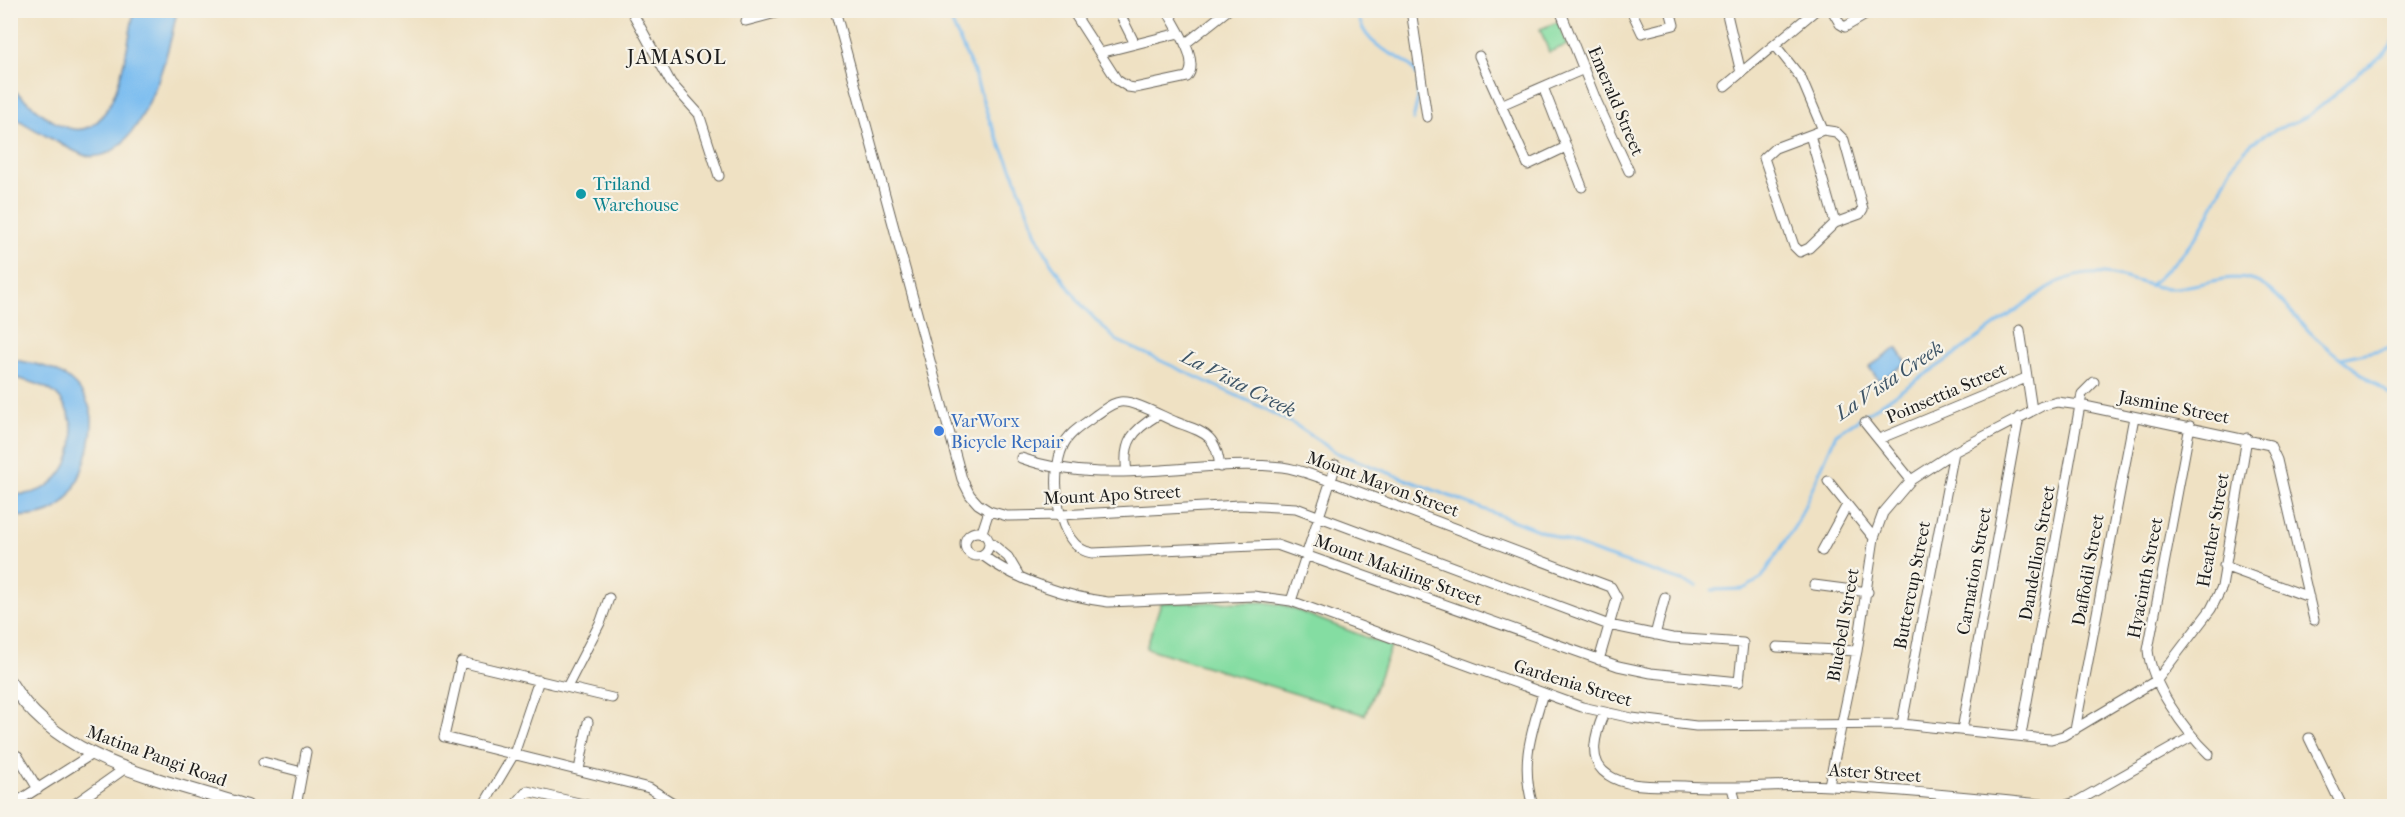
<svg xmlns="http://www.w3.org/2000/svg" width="2405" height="817" font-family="'IM FELL French Canon',serif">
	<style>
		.green { fill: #84dda2; stroke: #507c5f; stroke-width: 1.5 }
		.water { fill: #7bbdf0; stroke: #4c6c86; stroke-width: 1.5 }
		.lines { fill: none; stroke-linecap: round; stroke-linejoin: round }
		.stream { stroke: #7bbdf0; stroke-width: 3 }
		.minor-casing { stroke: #666156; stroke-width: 11 }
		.tertiary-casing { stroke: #666156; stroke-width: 14 }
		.minor { stroke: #fff; stroke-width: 9 }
		.tertiary { stroke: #fff; stroke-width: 12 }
		.culture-dot { fill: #0f9aa8; stroke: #f7f3e8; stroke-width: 2 }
		.shop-dot { fill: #3f7fe0; stroke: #f7f3e8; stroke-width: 2 }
		.labels { text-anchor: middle; stroke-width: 4.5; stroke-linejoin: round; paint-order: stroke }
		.street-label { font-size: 18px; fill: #1c1c1c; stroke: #f7f3e8 }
		.culture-label { font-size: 18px; fill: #0d838f; stroke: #f7f3e8; text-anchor: start }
		.shop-label { font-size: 18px; fill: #366cbe; stroke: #f7f3e8; text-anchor: start }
		.neighbourhood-label { font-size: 20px; letter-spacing: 1.5px; fill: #1c1c1c; stroke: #f7f3e8 }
		.water-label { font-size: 20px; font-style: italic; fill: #3d5466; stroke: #f7f3e8 }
	</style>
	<rect width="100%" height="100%" fill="#f7f3e8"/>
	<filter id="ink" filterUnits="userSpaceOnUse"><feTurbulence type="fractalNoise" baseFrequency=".0167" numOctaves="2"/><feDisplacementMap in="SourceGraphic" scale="12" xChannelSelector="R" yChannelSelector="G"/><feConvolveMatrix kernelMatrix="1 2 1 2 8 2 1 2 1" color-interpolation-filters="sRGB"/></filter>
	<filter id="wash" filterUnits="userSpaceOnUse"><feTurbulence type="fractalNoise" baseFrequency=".008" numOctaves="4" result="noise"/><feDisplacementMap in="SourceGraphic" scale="24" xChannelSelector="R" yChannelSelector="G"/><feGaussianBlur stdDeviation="1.35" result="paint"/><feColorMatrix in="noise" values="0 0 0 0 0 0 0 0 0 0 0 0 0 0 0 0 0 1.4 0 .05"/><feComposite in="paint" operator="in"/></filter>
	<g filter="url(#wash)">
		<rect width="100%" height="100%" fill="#efe1c3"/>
		<path class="green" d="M 1558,22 L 1567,45 L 1549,52 L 1540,29 Z
			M 1264,602 L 1283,605 L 1391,647 L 1365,715 L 1146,648 L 1161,603 Z"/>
		<path class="water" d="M 134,11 L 177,11 C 170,48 141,165 87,156 C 78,155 21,122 11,115 L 11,88 C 29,101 50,125 73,129 C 118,137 128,40 134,11 Z
			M 1897,348 L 1907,363 L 1879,381 L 1869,367 Z
			M 11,359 C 32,364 52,365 70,380 C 82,390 93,407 92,423 C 92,447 77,498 55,509 C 42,517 25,517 11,516 L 11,494 C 63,500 90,441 61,400 C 50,385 27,381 11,377 Z"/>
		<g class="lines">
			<path class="stream" d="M 946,10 L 973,70 L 990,122 L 1014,174 L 1036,234 L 1051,263 L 1084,308 L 1116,340 L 1261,407 L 1297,426 L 1337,453 L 1606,556 L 1697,586
				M 1357,10 C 1364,57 1410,52 1417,76
				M 1413,120 L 1418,98 L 1418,83
				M 2149,286 C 2171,266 2194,245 2208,217 C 2221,192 2229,162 2252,143 C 2270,129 2290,126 2309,115 C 2329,102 2344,85 2361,71 C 2374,60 2386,56 2394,41
				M 2341,358 L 2394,347
				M 1712,590 L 1743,589 L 1761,579 L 1798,521 L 1836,434 L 1947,360 L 2047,288 C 2074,272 2099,270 2129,279 C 2145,283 2157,289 2174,288 C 2199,287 2235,270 2259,283 C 2280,294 2296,320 2314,336 C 2339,359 2367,378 2394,397"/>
		</g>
	</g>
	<g filter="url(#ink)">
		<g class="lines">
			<g class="minor-casing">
				<path id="minor" d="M 631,10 L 671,83 L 699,114 L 719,176
					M 835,10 L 962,479 L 970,495 L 978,504 L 989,511 L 1007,516 L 1061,515 L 1240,505 L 1296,508 L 1609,625 L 1672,638 L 1743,643 L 1739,682 L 1651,673 L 1618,666 L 1277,545 L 1093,553 C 1055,549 1050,473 1063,446 C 1069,432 1085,424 1096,415 C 1104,410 1111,403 1120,402 C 1134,400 1163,417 1176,422 C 1205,433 1216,434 1220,467
					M 1072,10 L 1117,80 L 1128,87 L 1135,88 L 1187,77 C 1201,61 1175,27 1167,10
					M 1118,10 L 1135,44
					M 1411,10 L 1427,117
					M 1560,10 L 1596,100 L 1629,171
					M 1631,10 L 1642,33 L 1674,25 L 1670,10
					M 1726,10 L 1741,73
					M 1832,10 L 1840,24 L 1845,27 L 1874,10
					M 746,21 L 787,10
					M 1185,44 L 1228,10
					M 1775,45 L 1801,78 L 1823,130
					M 1100,53 L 1179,33
					M 1479,56 L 1528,165 L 1566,147
					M 1725,86 L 1816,10
					M 1543,87 L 1582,187
					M 1501,105 L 1584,69
					M 1823,130 L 1836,132 L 1844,140 L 1863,209 L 1860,214 L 1835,223 L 1809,248 L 1800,252 L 1794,246 L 1764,158 L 1775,148 Z
					M 1810,135 L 1835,223
					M 2020,330 L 2032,410
					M 1865,423 L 1911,480
					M 2190,426 L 2148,650 C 2151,684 2185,731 2209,754
					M 1879,439 L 2026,378
					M 1021,458 C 1106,489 1195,458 1282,467 C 1299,469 1314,476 1330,481 L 1611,587 L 1617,598 L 1599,660
					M 1127,472 C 1122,442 1133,430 1158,415
					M 1828,481 L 1874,538
					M965 544a12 12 0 1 1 24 0a12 12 0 1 1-24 0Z
					M 982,532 L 989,511
					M 990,542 L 1008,557 L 1018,574
					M 1822,551 L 1847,505
					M 982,555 C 1015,580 1068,597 1108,602 L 1253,596 L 1291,601 L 1582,707 L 1632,718 L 1696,726 L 1902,724 L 2036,738 L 2051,739 L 2063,736 L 2157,680 L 2211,609 L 2222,587 L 2247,438
					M 2224,566 L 2309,597
					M 1814,585 L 1868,592
					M 1291,601 L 1336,465
					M 1655,635 L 1665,597
					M 1777,647 L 1857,651
					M 567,687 L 601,621 L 609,598
					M 612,698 L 461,662 L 444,737 L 649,788 L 678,806
					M 1604,713 C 1596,732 1586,761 1608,775 C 1628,789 1661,785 1684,786 C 1733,790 1782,783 1830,786 C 1908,790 1985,799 2063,806 L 2076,802 L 2191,737
					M 1902,724 L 1954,452
					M 1962,730 L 2019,417
					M 2075,730 L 2134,417
					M 2021,735 L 2082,394 L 2094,382
					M 2309,738 L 2342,806
					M 10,752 L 18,756 L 38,789
					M 263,762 L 302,772
					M 579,770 L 588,722
					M 1829,785 L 1857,651 L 1874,538 L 1883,513 L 1911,480 L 1954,452 L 2042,406 L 2057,402 L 2080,405 L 2270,445 L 2277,460 L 2314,620
					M 1732,788 L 1737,806
					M 10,806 L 92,754
					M 72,806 L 127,767
					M 296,806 L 306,752
					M 483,806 L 514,754 L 539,680
					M 514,806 L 527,791 L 592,806
					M 1533,806 C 1520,763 1531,734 1543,693"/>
			</g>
			<g class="tertiary-casing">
				<path id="tertiary" d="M 10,682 C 59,763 163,779 247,806"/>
			</g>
			<use href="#minor" class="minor"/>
			<use href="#tertiary" class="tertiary"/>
		</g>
	</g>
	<circle class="culture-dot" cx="581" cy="194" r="6"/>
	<circle class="shop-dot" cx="939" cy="431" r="6"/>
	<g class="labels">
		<g class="street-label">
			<text transform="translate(1616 101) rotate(67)" y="6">Emerald Street</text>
			<text transform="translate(1946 393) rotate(-23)" y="6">Poinsettia Street</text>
			<text transform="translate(2174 407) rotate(11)" y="6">Jasmine Street</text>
			<text transform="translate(1383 484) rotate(20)" y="6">Mount Mayon Street</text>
			<text transform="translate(1112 495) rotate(-3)" y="6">Mount Apo Street</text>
			<text transform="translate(2213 530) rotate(-80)" y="6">Heather Street</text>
			<text transform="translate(2037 553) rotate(-80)" y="6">Dandellion Street</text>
			<text transform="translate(1398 570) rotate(20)" y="6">Mount Makiling Street</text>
			<text transform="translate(2088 570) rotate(-80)" y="6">Daffodil Street</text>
			<text transform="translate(1974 571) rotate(-80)" y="6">Carnation Street</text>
			<text transform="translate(2145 578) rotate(-79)" y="6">Hyacinth Street</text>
			<text transform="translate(1912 585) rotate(-79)" y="6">Buttercup Street</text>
			<text transform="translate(1843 625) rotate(-80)" y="6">Bluebell Street</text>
			<text transform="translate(1573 683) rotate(17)" y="6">Gardenia Street</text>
			<text transform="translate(157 756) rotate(20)" y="6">Matina Pangi Road</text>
			<text transform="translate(1875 773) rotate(4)" y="6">Aster Street</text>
		</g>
		<g class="culture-label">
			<text x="593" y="190">Triland<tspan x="593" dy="21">Warehouse</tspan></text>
		</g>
		<g class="shop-label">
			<text x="951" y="427">VarWorx<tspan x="951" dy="21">Bicycle Repair</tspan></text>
		</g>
		<g class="neighbourhood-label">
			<text x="677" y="64">JAMASOL</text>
		</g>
		<g class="water-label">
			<text transform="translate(1889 380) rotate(-34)" y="7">La Vista Creek</text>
			<text transform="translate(1239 383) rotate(27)" y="7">La Vista Creek</text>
		</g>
	</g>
	<rect width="2405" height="817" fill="none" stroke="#f7f3e8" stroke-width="36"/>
</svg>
